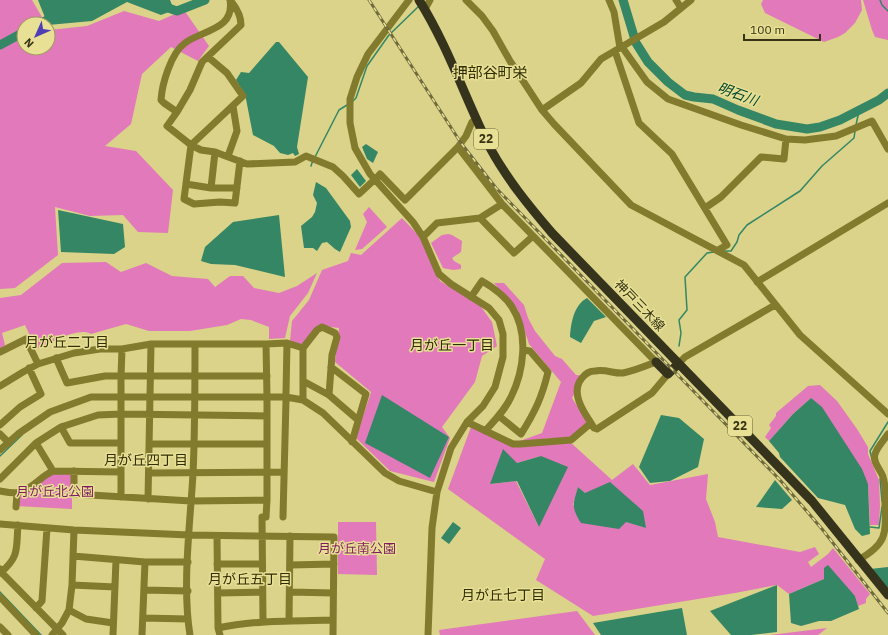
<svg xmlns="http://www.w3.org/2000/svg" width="888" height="635" font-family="'IBM Plex Sans','Noto Sans JP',sans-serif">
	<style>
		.green { fill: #e279ba; fill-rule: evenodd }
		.water { fill: #348665 }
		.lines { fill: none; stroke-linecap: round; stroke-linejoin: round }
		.stream { stroke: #348665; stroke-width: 1.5 }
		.river { stroke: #348665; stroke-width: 9 }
		.minor { stroke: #827a2c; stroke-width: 7 }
		.major { stroke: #35331c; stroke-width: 9 }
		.rail-casing { stroke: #706b3d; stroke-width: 3 }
		.rail { stroke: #e7e095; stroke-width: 1.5; stroke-dasharray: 4.5; stroke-linecap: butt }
		.labels { text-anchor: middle; stroke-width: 3; stroke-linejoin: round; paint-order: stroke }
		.shield { fill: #e7e095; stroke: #6b673b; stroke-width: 1 }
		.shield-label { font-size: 12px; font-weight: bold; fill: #363314 }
		.street-label { font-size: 13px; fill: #363314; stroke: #e7e095 }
		.park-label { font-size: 13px; fill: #7e1b5f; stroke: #e7e095 }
		.water-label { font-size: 14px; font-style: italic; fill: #00462f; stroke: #e7e095 }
		.neighbourhood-label { font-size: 14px; fill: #302c03; stroke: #e7e095 }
		.quarter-label { font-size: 15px; fill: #302c03; stroke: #e7e095 }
	</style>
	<rect width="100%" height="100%" fill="#dad389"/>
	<path class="green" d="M 0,0 L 32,0 L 46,24 L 24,24 L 24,48 L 48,48 L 48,28 L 49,30 L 87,26 L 124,11 L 159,21 L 184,10 L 209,46 L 198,61 L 171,47 L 142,74 L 131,124 L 105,146 L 136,151 L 173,190 L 168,233 L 138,232 L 123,215 L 90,216 L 55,207 L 58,255 L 15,288 L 0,289 Z
		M 763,0 L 861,0 L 862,10 L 855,23 L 845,33 L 838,37 L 824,42 L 765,13 L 761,4 Z
		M 863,0 L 888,0 L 888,40 L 875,37 L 872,30 Z
		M 369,207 L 387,227 L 362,249 L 355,250 L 367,222 L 363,214 Z
		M 402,218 L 419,236 L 440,281 L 479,304 L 492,322 L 497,346 L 482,356 L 475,382 L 442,427 L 450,438 L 434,482 L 390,471 L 356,438 L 371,392 L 335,362 L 339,328 L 323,326 L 301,345 L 290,341 L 292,321 L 309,300 L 322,270 L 348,261 L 351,253 L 361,255 Z
		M 448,234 L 452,235 L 462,241 L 461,252 L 452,258 L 454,261 L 461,265 L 461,269 L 453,270 L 443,268 L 431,243 L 442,235 Z
		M 106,262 L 121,272 L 146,263 L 172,276 L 208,279 L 215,287 L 230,276 L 243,276 L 254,288 L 279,293 L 297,286 L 317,273 L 308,293 L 290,316 L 285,338 L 269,339 L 269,327 L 251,320 L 241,319 L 227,325 L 190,331 L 149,331 L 126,324 L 91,334 C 78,326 50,344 36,349 L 25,325 L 2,333 L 5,345 L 0,349 L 0,298 L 21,295 L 62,263 Z
		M 494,283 L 504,283 L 524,305 L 528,318 L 535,331 L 555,356 L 562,359 L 576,375 L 584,376 L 572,398 L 589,424 L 570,438 L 552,438 L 517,442 L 542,433 L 561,382 L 529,344 L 518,310 Z
		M 820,385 L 837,401 L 857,429 L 868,447 L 868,454 L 879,480 L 880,506 L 879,525 L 870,525 L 868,484 L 811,398 L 793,414 L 769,441 L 765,437 L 771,428 L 769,425 L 776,416 L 776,413 L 808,386 Z
		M 471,427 L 516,447 L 570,442 L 612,480 L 633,464 L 650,485 L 708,474 L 706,499 L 715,522 L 718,537 L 800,552 L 815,547 L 819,554 L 808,562 L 811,567 L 828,554 L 833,548 L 870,594 L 866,599 L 866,603 L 858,606 L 855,596 L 824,568 L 824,579 L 789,594 L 777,585 L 735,593 L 593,616 L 536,580 L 545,559 L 448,489 ZM 541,456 L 539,527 L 516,481 L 490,484 L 517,463 ZM 578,487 L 585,493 L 646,528 L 573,505 Z
		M 69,472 L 72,475 L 72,509 L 16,506 L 17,493 L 54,473 Z
		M 338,522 L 376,522 L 377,575 L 338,574 Z
		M 577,611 L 595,635 L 440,635 L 439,630 Z
		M 827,628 L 818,635 L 770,635 Z"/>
	<path class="water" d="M 38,0 L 170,0 L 174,10 L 161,15 L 127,2 L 92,21 L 48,25 Z
		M 276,42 L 279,42 L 308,77 L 297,147 L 299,154 L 295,156 L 293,153 L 288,155 L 280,153 L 274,146 L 253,135 L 245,94 L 236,80 L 241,72 L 249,73 Z
		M 366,144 L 378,152 L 373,163 L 367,159 L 362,147 Z
		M 357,169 L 366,181 L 360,187 L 351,175 Z
		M 316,182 L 326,188 L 350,221 L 351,227 L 340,252 L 335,249 L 327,242 L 322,243 L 317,251 L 313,248 L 304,248 L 301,226 L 312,217 L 315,212 L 317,203 L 313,195 Z
		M 58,210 L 123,224 L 125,247 L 114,254 L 61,252 Z
		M 279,215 L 285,277 L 235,265 L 211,264 L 201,261 L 205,247 L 233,222 Z
		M 587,298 L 606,317 L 594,321 L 581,343 L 570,337 C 571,322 574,305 587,298 Z
		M 382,395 L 449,437 L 430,478 L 365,443 Z
		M 811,398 L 822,407 L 862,469 L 868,484 L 870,534 L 862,536 L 855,529 L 845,505 L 818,498 L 780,457 L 779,453 L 769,441 L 793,414 Z
		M 661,415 L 679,418 L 704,439 L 698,467 L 670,481 L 650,483 L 639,467 Z
		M 503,449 L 517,463 L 541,456 L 568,467 L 539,527 L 517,481 L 490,484 Z
		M 775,480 L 792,500 L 782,509 L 756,507 Z
		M 610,482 L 643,511 L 646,528 L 626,522 L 619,529 L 581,523 C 571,507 573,504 578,487 L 585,493 Z
		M 453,522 L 461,528 L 449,544 L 441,538 Z
		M 828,565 L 855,596 L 859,609 L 831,621 L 819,621 L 801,626 L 791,623 L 789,594 L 824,579 L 824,568 Z
		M 888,567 L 888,588 L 870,569 Z
		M 777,585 L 777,632 L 751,635 L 731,635 L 710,611 Z
		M 682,608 L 687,635 L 601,635 L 593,623 Z"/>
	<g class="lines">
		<path class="stream" d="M 880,0 L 882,5 L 888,11
			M 353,101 L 356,98 L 367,66 L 389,35 L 419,6
			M 856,125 L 859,111
			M 315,157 L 339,110 L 347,105
			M 311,166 L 313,160
			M 724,251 L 731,251 L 737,242 L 739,235 L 747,225 L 800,191 L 822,166 L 854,138 L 855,131
			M 679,346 L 681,333 L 679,320 L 687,310 L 685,277 L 707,253 L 714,252
			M 0,456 L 22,435
			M 872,459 L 870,451 L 888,422
			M 880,479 L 882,501
			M 870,527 L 879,528 L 882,507
			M 0,592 L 41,635"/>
		<path class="river" d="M 145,0 L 177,11 L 205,0
			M 623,0 L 636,43 L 648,62 L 668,82 L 685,95 L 694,97 L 713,99 L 738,110 L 776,124 L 807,129 L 820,127 L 840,120 L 879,100 L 888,93
			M 39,24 L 49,19 L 58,16
			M 0,45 L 24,32"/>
		<path class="minor" d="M 230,0 C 235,30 202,30 185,43 C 171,53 162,84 161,100 L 164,103 L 177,112 L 167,126 L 191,145 L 201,150 L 215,152 L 247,164 L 295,162 L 306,156 L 333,167 L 343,176 L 359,194 L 373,181
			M 409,0 L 368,54 L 357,77 L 350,99 L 350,123 L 355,148 L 370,174 L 413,222 L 423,237 L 439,274 L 451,284 L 489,308 L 499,320 L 503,334 L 503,357 L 495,387 L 483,406 L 467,422 L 451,448 L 437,492 L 432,528 L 428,635
			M 466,0 L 482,16 L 493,31 L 510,61 L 542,110 L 554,124 L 631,205 L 744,265 L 800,335 L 888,414
			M 609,0 L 614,12 L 620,48
			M 676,0 L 681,8
			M 425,9 L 430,0
			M 622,47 L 647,82 L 668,99 L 741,125 L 786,139 L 805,140 L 836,136 L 872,121 L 888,149
			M 615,51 L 639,123 L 672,154 L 727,245 L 718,250
			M 208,57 L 227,73 L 243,96 L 191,145 L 184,199 L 194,204 L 220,202 L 235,203 L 240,161
			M 542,110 L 581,83 L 601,59 L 664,22 L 691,0
			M 177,112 L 190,90 L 202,62 L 241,25 C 241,15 236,7 230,0
			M 458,147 L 502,204 L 656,362 C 646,366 634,371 623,373 C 615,374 606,369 595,371 C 590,371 585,374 582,378 C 570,392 583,411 591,423 L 571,440 L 520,444 L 513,444 L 467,422
			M 228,156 L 237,131 L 233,106
			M 375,180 L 380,174 L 405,200 L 458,147 L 466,136 L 472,122 L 477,119
			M 186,184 L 211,188 L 237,188
			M 211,188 L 215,152
			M 705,208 L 721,197 L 761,157 L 784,159 L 786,139
			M 480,218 L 514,253 L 533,236
			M 423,237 L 437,223 L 480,218 L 502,204
			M 757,282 L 888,203
			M 471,297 L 482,281 C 494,288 505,296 512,307 C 529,333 524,371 511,397 C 505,410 495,420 485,431
			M 266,344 L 287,343 L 303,348
			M 122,349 L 121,376 L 267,376
			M 0,352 L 26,339 L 38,364
			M 56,358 L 67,383 L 105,376 L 121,376 L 121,497
			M 677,365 L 685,357 L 775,305
			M 331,367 L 366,394 L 352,442
			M 303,381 L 329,395 L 358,420
			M 0,386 L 23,372 L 38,364 L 74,353 L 100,349 L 122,349 L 151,344 L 266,344 L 267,397 L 267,500 L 191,501 L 74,494 L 74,471
			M 286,393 L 287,343
			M 303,400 L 303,348 L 317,330 L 322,327 L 335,333 L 337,337 L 332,355 L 329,395
			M 499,416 L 521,434 C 535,412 542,397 548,372 L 530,351 L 523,350
			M 591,423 L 594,428 L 597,429 L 652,393 L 668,374
			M 0,425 L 20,407 L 41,394 L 29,368
			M 61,427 L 70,443 L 121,443
			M 0,434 L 9,443
			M 150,444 L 267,444
			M 0,450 L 18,434 L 50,412 L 91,397 L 286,397 L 303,400 L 323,413 L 385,473 L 399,481 L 437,492
			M 53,471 L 121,472
			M 149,473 L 284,472
			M 0,479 L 36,443 L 61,427 L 98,415 L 121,414 L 267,416
			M 0,491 C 6,492 14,494 20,492 C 32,489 41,476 53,471 L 36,443
			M 148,499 L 151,344
			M 16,507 L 17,493
			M 262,517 L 263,621
			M 266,517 L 267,500
			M 283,517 L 286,400
			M 0,524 L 74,530 L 189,535 L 334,537 L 333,635
			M 217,536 L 218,628 L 220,635
			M 73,556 L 145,562 L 188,562
			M 858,560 C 887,544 886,534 885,504 C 885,495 886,485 883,477 C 881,470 872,462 875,454 C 877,447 884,440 888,434
			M 217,564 L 262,564
			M 290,565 L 334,564
			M 0,569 L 4,575 L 63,635
			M 0,573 C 20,557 16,548 18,525
			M 72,585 L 115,587
			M 144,590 L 188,591
			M 290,592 L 333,593
			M 218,593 L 262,592
			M 0,597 L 36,635
			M 36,608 L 42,601 L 47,528
			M 69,610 L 86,619 L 113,623
			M 143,618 L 188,619
			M 289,621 L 290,536
			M 0,627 L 8,635
			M 218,628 C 256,620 294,621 333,620
			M 52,635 L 62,623 L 69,610 L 72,585 L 74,530
			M 113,635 L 116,560
			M 142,635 L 145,562
			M 190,635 C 182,586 190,525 193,474 C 195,431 195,387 195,344"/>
		<path class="major" d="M 419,0 C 448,46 465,98 489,146 C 506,178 529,206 552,233 L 812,501 L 888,595
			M 656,362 L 668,374 L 677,365"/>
		<g class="rail-casing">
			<path id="rail" d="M 369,0 L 461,143 L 496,188 L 780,480 L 822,529 L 888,613"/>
		</g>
		<use href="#rail" class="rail"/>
	</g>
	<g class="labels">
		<g class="shield">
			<rect x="474" y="129" width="24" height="20" rx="3"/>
			<rect x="728" y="416" width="24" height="20" rx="3"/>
		</g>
		<g class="shield-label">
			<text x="486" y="143">22</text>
			<text x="740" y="430">22</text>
		</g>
		<g class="street-label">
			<text transform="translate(640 305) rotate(46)" y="5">神戸三木線</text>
		</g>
		<g class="park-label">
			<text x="55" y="496">月が丘北公園</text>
			<text x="357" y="553">月が丘南公園</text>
		</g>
		<g class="water-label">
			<text transform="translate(738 94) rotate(20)" y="5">明石川</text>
		</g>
		<g class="neighbourhood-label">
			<text x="67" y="347">月が丘二丁目</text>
			<text x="452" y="350">月が丘一丁目</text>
			<text x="146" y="465">月が丘四丁目</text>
			<text x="250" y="584">月が丘五丁目</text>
			<text x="503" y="600">月が丘七丁目</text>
		</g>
		<g class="quarter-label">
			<text x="490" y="78">押部谷町栄</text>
		</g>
	</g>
	<g transform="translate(36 36) rotate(225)"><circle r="19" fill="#e7e095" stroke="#a09b61"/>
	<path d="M0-3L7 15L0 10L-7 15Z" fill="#503eb5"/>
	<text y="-6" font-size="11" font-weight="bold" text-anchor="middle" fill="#363314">N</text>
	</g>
	<path d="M744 34v6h76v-6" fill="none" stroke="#363314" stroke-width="2"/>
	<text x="750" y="34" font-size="12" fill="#363314" stroke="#e7e095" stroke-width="3" paint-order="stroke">100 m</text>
</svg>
